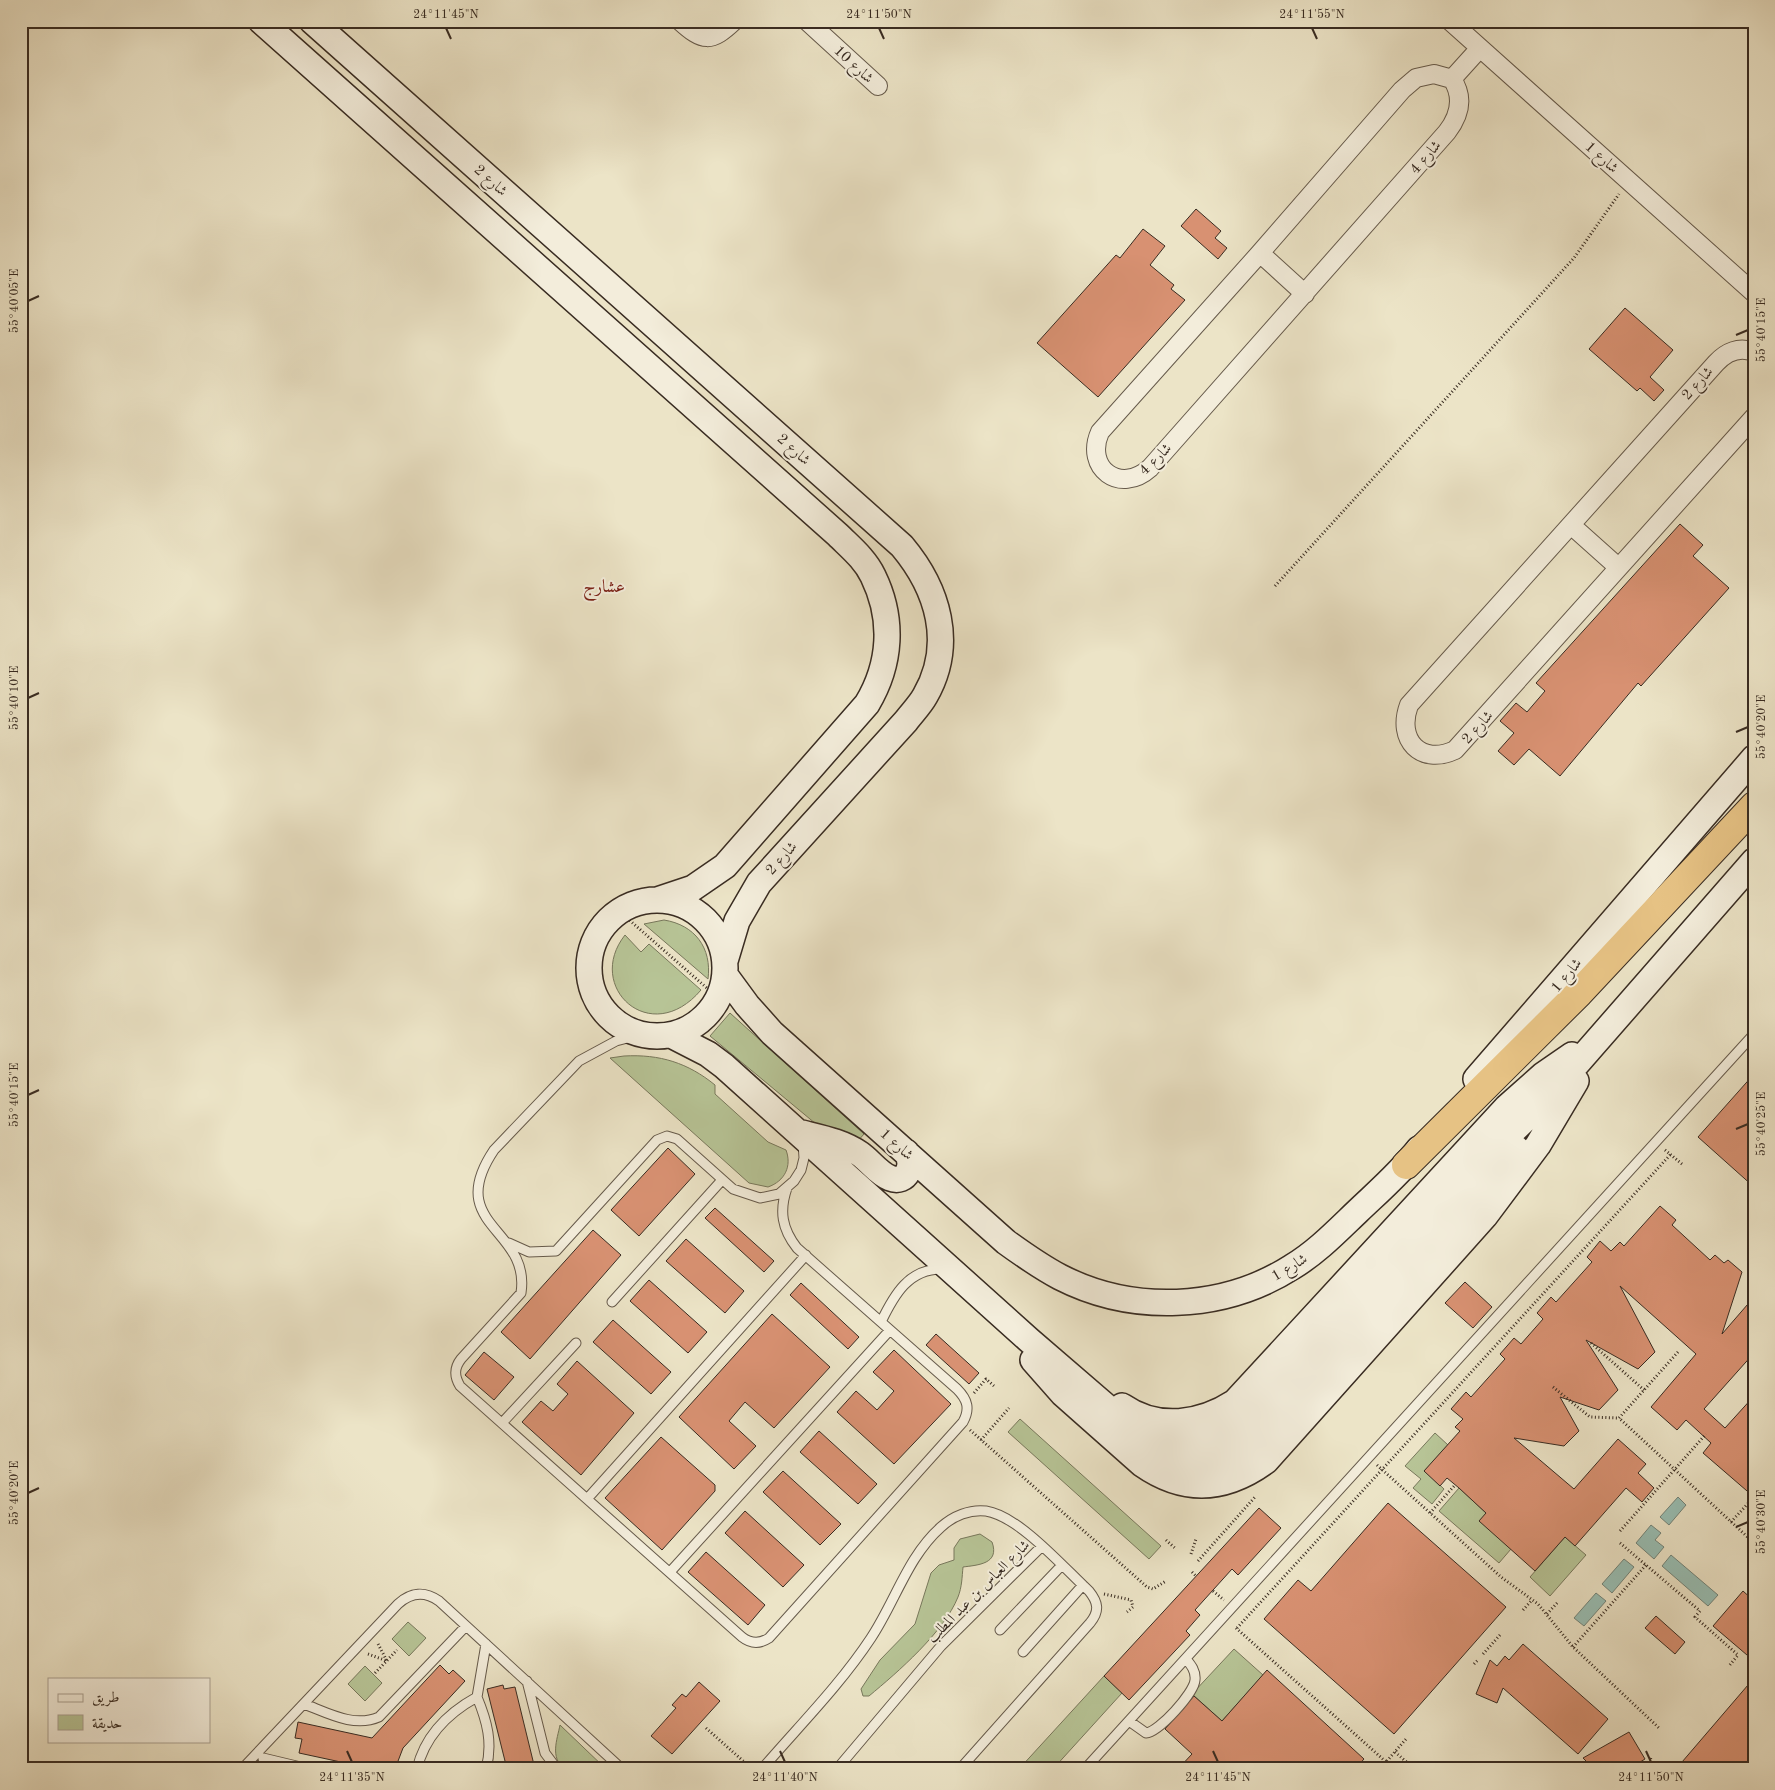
<svg xmlns="http://www.w3.org/2000/svg" width="1775" height="1790" font-family="'Old Standard TT',Amiri,serif">
	<style>
		.green { fill: #b7c496; stroke: #78785c }
		.water { fill: #99bfb4; stroke: #73847a }
		.building { fill: #d89172; stroke: #392c22 }
		.lines { fill: none; stroke-linecap: round; stroke-linejoin: round }
		.lane-casing { stroke: #665a4b; stroke-width: 11 }
		.street-casing { stroke: #665a4b; stroke-width: 20 }
		.secondary-casing { stroke: #392c22; stroke-width: 28 }
		.highway-casing { stroke: #392c22; stroke-width: 30 }
		.path { stroke: #392c22; stroke-width: 3; stroke-dasharray: 1 2.5; stroke-linecap: butt }
		.lane { stroke: #f3eddb; stroke-width: 9 }
		.street { stroke: #f3eddb; stroke-width: 18 }
		.secondary { stroke: #f3eddb; stroke-width: 25 }
		.highway { stroke: #e6c284; stroke-width: 28 }
		.ticks { fill: none; stroke: #392c22; stroke-width: 2 }
		.labels { text-anchor: middle; stroke-width: 4; stroke-linejoin: round; paint-order: stroke }
		.street-label { font-size: 15px; fill: #392c22; stroke: #f3eddb }
		.quarter-label { font-size: 18px; fill: #7a1f14; stroke: #f3eddb }
		.neatline { fill: none; stroke: #392c22; stroke-width: 2 }
		.ticks-label { font-size: 12px; text-anchor: middle; fill: #392c22 }
	</style>
	<rect width="100%" height="100%" fill="#ece4c7"/>
	<filter id="stains"><feTurbulence type="fractalNoise" baseFrequency=".004" numOctaves="4"/><feColorMatrix values="0 0 0 0 .2 0 0 0 0 .09 0 0 0 0 .02 0 0 0 .5 -.17"/></filter>
	<radialGradient id="worn" r=".72"><stop offset=".6" stop-color="#630" stop-opacity="0"/><stop offset="1" stop-color="#630" stop-opacity=".3"/></radialGradient>
	<path class="green" d="M 664,920 C 695,925 712,948 708,979 L 644,924 Z
		M 625,935 L 641,952 L 649,944 L 701,990 C 651,1049 584,987 625,935 Z
		M 730,1013 L 864,1134 L 857,1142 L 844,1131 L 836,1131 L 816,1124 L 710,1036 Z
		M 624,1056 C 660,1054 688,1063 715,1085 L 715,1094 L 768,1142 L 786,1150 C 792,1166 785,1181 768,1187 L 749,1183 L 610,1058 Z
		M 1020,1419 L 1161,1546 L 1149,1559 L 1008,1432 Z
		M 1435,1433 L 1448,1445 L 1425,1471 L 1444,1489 L 1432,1504 L 1413,1488 L 1421,1479 L 1405,1466 Z
		M 1459,1488 L 1486,1513 L 1511,1549 L 1499,1563 L 1439,1511 Z
		M 980,1534 L 992,1542 C 1000,1564 978,1565 963,1567 C 962,1577 962,1587 958,1597 C 944,1632 898,1672 869,1696 L 863,1696 L 861,1689 L 880,1660 L 915,1624 L 931,1573 L 939,1565 L 954,1560 L 954,1548 L 960,1539 Z
		M 1565,1537 L 1586,1555 L 1550,1596 L 1530,1577 Z
		M 408,1622 L 426,1638 L 409,1656 L 392,1639 Z
		M 1234,1649 L 1263,1675 L 1222,1721 L 1192,1694 Z
		M 365,1666 L 382,1683 L 365,1701 L 348,1684 Z
		M 1104,1676 L 1122,1693 L 1053,1769 L 1019,1769 Z
		M 560,1725 L 606,1769 L 564,1769 C 550,1757 557,1740 560,1725 Z"/>
	<path class="water" d="M 1678,1497 L 1686,1505 L 1669,1525 L 1660,1517 Z
		M 1651,1525 L 1661,1533 L 1655,1540 L 1664,1547 L 1654,1559 L 1636,1543 Z
		M 1671,1555 L 1718,1595 L 1708,1606 L 1662,1566 Z
		M 1624,1559 L 1634,1567 L 1612,1593 L 1602,1584 Z
		M 1596,1593 L 1606,1601 L 1584,1626 L 1574,1618 Z"/>
	<path class="building" d="M 1196,209 L 1221,231 L 1215,238 L 1227,248 L 1218,259 L 1181,226 Z
		M 1143,229 L 1165,246 L 1150,265 L 1174,285 L 1171,289 L 1185,300 L 1098,397 L 1037,343 L 1116,255 L 1120,258 Z
		M 1625,308 L 1673,350 L 1650,377 L 1664,390 L 1654,401 L 1640,388 L 1637,391 L 1589,349 Z
		M 1680,524 L 1703,545 L 1693,556 L 1729,588 L 1641,686 L 1638,683 L 1560,776 L 1529,749 L 1514,765 L 1498,751 L 1514,733 L 1500,721 L 1516,703 L 1527,712 L 1545,691 L 1536,683 Z
		M 1754,1074 L 1754,1187 L 1698,1137 Z
		M 668,1148 L 695,1174 L 639,1236 L 611,1210 Z
		M 1660,1206 L 1676,1220 L 1672,1225 L 1710,1260 L 1715,1255 L 1724,1263 L 1728,1260 L 1742,1272 L 1722,1334 L 1754,1297 L 1754,1353 L 1704,1409 L 1725,1428 L 1754,1396 L 1754,1497 L 1703,1453 L 1711,1443 L 1686,1420 L 1677,1430 L 1651,1407 L 1696,1354 L 1620,1286 L 1655,1352 L 1638,1369 L 1586,1340 L 1618,1390 L 1599,1410 L 1560,1397 L 1579,1431 L 1564,1446 L 1514,1438 L 1574,1489 L 1618,1439 L 1646,1464 L 1638,1473 L 1654,1488 L 1642,1502 L 1626,1488 L 1575,1546 L 1565,1537 L 1535,1571 L 1479,1521 L 1486,1513 L 1459,1488 L 1447,1478 L 1440,1486 L 1424,1471 L 1460,1431 L 1455,1427 L 1463,1419 L 1451,1409 L 1466,1392 L 1471,1397 L 1505,1359 L 1500,1354 L 1514,1338 L 1521,1344 L 1543,1319 L 1537,1313 L 1551,1297 L 1556,1302 L 1592,1262 L 1587,1257 L 1600,1241 L 1611,1251 L 1620,1242 L 1624,1246 Z
		M 715,1208 L 774,1261 L 764,1272 L 705,1218 Z
		M 593,1230 L 621,1255 L 530,1359 L 501,1332 Z
		M 686,1239 L 744,1291 L 725,1313 L 666,1261 Z
		M 649,1280 L 707,1332 L 688,1353 L 630,1301 Z
		M 1465,1282 L 1492,1307 L 1473,1328 L 1445,1303 Z
		M 801,1283 L 859,1337 L 848,1349 L 790,1295 Z
		M 772,1314 L 830,1367 L 774,1428 L 745,1402 L 729,1421 L 756,1446 L 734,1469 L 679,1417 Z
		M 613,1320 L 671,1372 L 651,1394 L 593,1342 Z
		M 936,1334 L 979,1373 L 969,1384 L 926,1345 Z
		M 894,1350 L 951,1404 L 894,1464 L 837,1412 L 856,1391 L 877,1410 L 894,1391 L 873,1372 Z
		M 484,1352 L 514,1377 L 494,1400 L 465,1375 Z
		M 577,1361 L 634,1413 L 581,1475 L 522,1422 L 541,1401 L 553,1411 L 568,1394 L 557,1384 Z
		M 819,1431 L 877,1484 L 858,1504 L 800,1452 Z
		M 661,1437 L 715,1485 L 715,1491 L 662,1550 L 605,1498 Z
		M 783,1471 L 841,1524 L 820,1545 L 763,1492 Z
		M 1388,1503 L 1506,1607 L 1394,1734 L 1264,1619 L 1298,1580 L 1311,1591 Z
		M 1259,1508 L 1281,1528 L 1238,1575 L 1232,1569 L 1195,1610 L 1200,1615 L 1186,1631 L 1190,1635 L 1129,1700 L 1104,1676 Z
		M 745,1511 L 804,1565 L 783,1587 L 725,1533 Z
		M 706,1552 L 765,1605 L 748,1625 L 688,1572 Z
		M 1743,1591 L 1754,1601 L 1754,1661 L 1713,1626 Z
		M 1656,1616 L 1685,1642 L 1675,1654 L 1645,1628 Z
		M 1523,1644 L 1608,1719 L 1578,1754 L 1503,1688 L 1497,1703 L 1476,1694 L 1490,1660 L 1497,1666 L 1505,1656 L 1509,1660 Z
		M 440,1665 L 449,1674 L 453,1670 L 465,1681 L 403,1748 L 395,1769 L 364,1769 L 364,1767 L 299,1753 L 302,1739 L 295,1738 L 298,1722 L 372,1738 Z
		M 1267,1670 L 1364,1759 L 1355,1769 L 1178,1769 L 1192,1754 L 1165,1729 L 1194,1696 L 1222,1721 Z
		M 1754,1678 L 1754,1769 L 1676,1769 Z
		M 699,1682 L 720,1701 L 672,1754 L 651,1736 L 676,1708 L 672,1705 L 682,1694 L 686,1697 Z
		M 503,1685 L 504,1689 L 515,1687 L 535,1769 L 507,1769 L 487,1689 Z
		M 1629,1732 L 1645,1759 L 1629,1769 L 1579,1769 L 1586,1761 L 1583,1758 Z"/>
	<g class="lines">
		<g class="lane-casing">
			<path id="lane" d="M 643,1034 L 616,1041 L 579,1061 L 494,1150 C 443,1226 531,1228 521,1293 L 461,1359 C 454,1368 454,1376 460,1386 L 742,1637 C 751,1644 760,1644 769,1638 L 963,1422 C 970,1409 968,1400 957,1389 L 797,1248 C 782,1229 779,1211 787,1188
				M 509,1243 L 529,1252 L 556,1251 L 657,1140 L 667,1136 L 677,1139 L 733,1189 L 760,1198 L 779,1194 L 794,1181 L 801,1170 L 804,1158 L 803,1143
				M 612,1302 L 722,1180
				M 881,1322 C 894,1295 909,1268 943,1269
				M 502,1423 L 576,1343
				M 587,1499 L 806,1255
				M 670,1572 L 890,1330
				M 1000,1630 L 1062,1565
				M 1023,1652 L 1083,1585
				M 527,1681 L 545,1753 L 557,1769
				M 477,1697 L 486,1644
				M 304,1704 C 328,1713 354,1728 379,1717 L 466,1626
				M 1129,1721 L 1146,1733 C 1159,1732 1194,1693 1195,1680 C 1196,1671 1191,1665 1186,1659
				M 242,1769 L 398,1604 C 411,1592 425,1591 439,1601 L 622,1769
				M 265,1769 L 263,1758 L 309,1769
				M 417,1769 C 425,1735 448,1713 477,1697 C 487,1721 493,1743 486,1769
				M 762,1769 C 799,1726 840,1685 871,1638 C 895,1602 908,1556 941,1527 C 953,1516 970,1509 986,1511 C 1019,1516 1064,1568 1089,1591 C 1098,1602 1100,1611 1090,1623 L 960,1769
				M 837,1769 L 941,1646 L 1041,1547
				M 1085,1769 L 1754,1034"/>
		</g>
		<g class="street-casing">
			<path id="street" d="M 680,21 C 703,42 711,43 734,21
				M 807,21 L 878,86
				M 1450,21 L 1754,293
				M 1434,74 L 1452,79 C 1464,97 1460,115 1447,132 L 1150,468 C 1120,495 1084,468 1100,432 L 1260,253 L 1402,90 L 1416,78 Z
				M 1452,79 L 1480,48
				M 1260,253 L 1305,294
				M 1754,352 C 1739,346 1726,352 1716,363 L 1409,705 C 1396,740 1421,766 1455,750 L 1754,417
				M 1571,525 L 1618,567"/>
		</g>
		<g class="secondary-casing">
			<path id="secondary" d="M 261,21 L 838,535 C 850,547 865,559 873,576 C 894,619 891,664 867,704 L 725,866 L 693,888 L 657,900
				M 312,21 L 902,546 C 938,589 955,644 925,696 C 920,705 912,713 906,721 L 759,883 L 737,921 L 725,961
				M589 968a68 68 0 1 1 136 0a68 68 0 1 1-136 0Z
				M 725,975 L 747,1005 L 772,1033 L 1006,1242 C 1024,1255 1041,1267 1060,1277 C 1132,1314 1223,1311 1292,1267 C 1317,1252 1337,1231 1358,1211 C 1379,1191 1401,1172 1419,1149
				M 671,1035 L 708,1054 L 724,1066 L 1029,1340 L 1130,1427 C 1178,1453 1218,1447 1258,1409 L 1477,1166 L 1546,1099 L 1754,861
				M 1476,1079 L 1754,758
				M 802,1133 C 822,1138 843,1142 860,1154 C 870,1161 879,1174 890,1178 C 907,1185 915,1164 906,1152
				M 1033,1360 L 1063,1394 L 1142,1464 C 1185,1494 1225,1491 1266,1461 L 1485,1216 L 1538,1145 L 1576,1081
				M 1122,1406 C 1158,1431 1201,1424 1235,1402 L 1507,1107 L 1543,1075 L 1572,1055
				M 1137,1446 C 1172,1469 1216,1468 1251,1446 L 1516,1148"/>
		</g>
		<g class="highway-casing">
			<path id="highway" d="M 1406,1165 L 1579,993 L 1754,806"/>
		</g>
		<path class="path" d="M 1275,586 L 1574,258 L 1619,194
			M 619,911 L 708,989
			M 1665,1150 L 1682,1164
			M 1591,1343 L 1644,1390
			M 1678,1352 L 1619,1418 L 1754,1543
			M 1553,1387 L 1590,1417 L 1619,1418
			M 974,1393 L 986,1379 L 994,1386
			M 970,1430 L 1147,1587 L 1153,1589 L 1166,1581
			M 981,1440 L 1009,1408
			M 1377,1465 L 1501,1577 L 1538,1604 L 1573,1647 L 1659,1728
			M 1430,1513 L 1455,1485
			M 1731,1522 L 1754,1497
			M 1620,1531 L 1706,1434
			M 1166,1540 L 1176,1549
			M 1620,1543 L 1700,1611 L 1695,1617 L 1738,1655 L 1729,1666
			M 1191,1554 L 1196,1539
			M 1198,1561 L 1255,1497
			M 1192,1572 L 1196,1576
			M 1213,1591 L 1224,1600
			M 1104,1594 L 1131,1600 L 1133,1607 L 1127,1612
			M 1523,1610 L 1532,1600
			M 1547,1614 L 1558,1602
			M 1236,1628 L 1394,1769
			M 1237,1628 L 1671,1154
			M 1573,1647 L 1646,1565
			M 368,1654 L 387,1661 L 377,1642
			M 1483,1654 L 1500,1635
			M 1474,1664 L 1478,1660
			M 375,1673 L 397,1650
			M 706,1728 L 751,1768
			M 1395,1752 L 1410,1765
			M 1380,1769 L 1406,1739
			M 1648,1769 L 1651,1757"/>
		<use href="#lane" class="lane"/>
		<use href="#street" class="street"/>
		<use href="#secondary" class="secondary"/>
		<use href="#highway" class="highway"/>
	</g>
	<path class="ticks" d="M 446,28 L 451,39M 879,28 L 884,39M 1312,28 L 1317,39M 28,301 L 39,296M 1736,335 L 1748,330M 28,698 L 39,693M 1736,732 L 1748,727M 28,1095 L 39,1090M 1736,1129 L 1748,1124M 28,1493 L 39,1488M 1736,1527 L 1748,1522M 347,1751 L 352,1762M 780,1751 L 785,1762M 1213,1751 L 1218,1762M 1646,1751 L 1651,1762"/>
	<g class="labels">
		<g class="street-label">
			<text transform="translate(854 64) rotate(43)" y="5">شارع 10</text>
			<text transform="translate(1425 157) rotate(-49)" y="5">شارع 4</text>
			<text transform="translate(1602 157) rotate(42)" y="5">شارع 1</text>
			<text transform="translate(491 180) rotate(42)" y="5">شارع 2</text>
			<text transform="translate(1697 383) rotate(-48)" y="5">شارع 2</text>
			<text transform="translate(794 449) rotate(42)" y="5">شارع 2</text>
			<text transform="translate(1155 459) rotate(-44)" y="5">شارع 4</text>
			<text transform="translate(1477 727) rotate(-48)" y="5">شارع 2</text>
			<text transform="translate(781 858) rotate(-48)" y="5">شارع 2</text>
			<text transform="translate(1566 975) rotate(-50)" y="5">شارع 1</text>
			<text transform="translate(897 1144) rotate(42)" y="5">شارع 1</text>
			<text transform="translate(1289 1267) rotate(-31)" y="5">شارع 1</text>
			<text transform="translate(978 1591) rotate(-45)" y="5">شارع العباس بن عبد المطلب</text>
		</g>
		<g class="quarter-label">
			<text x="604" y="592">عشارج</text>
		</g>
	</g>
	<rect width="1775" height="1790" fill="none" stroke="#ece4c7" stroke-width="55"/>
	<rect x="48" y="1678" width="162" height="65" fill="#f3eddb" stroke="#a9a091"/>
	<rect x="58" y="1694" width="25" height="8" fill="#f3eddb" stroke="#a9a091"/>
	<text x="92" y="1702" font-size="15" fill="#392c22">طريق</text>
	<rect x="58" y="1715" width="25" height="15" fill="#b7c496" stroke="#a9a091"/>
	<text x="92" y="1728" font-size="15" fill="#392c22">حديقة</text>
	<rect x="28" y="28" width="1720" height="1734" class="neatline"/>
	<g class="ticks-label">
		<text x="446" y="18">24°11'45"N</text>
		<text x="879" y="18">24°11'50"N</text>
		<text x="1312" y="18">24°11'55"N</text>
		<text transform="translate(14 301) rotate(-90)" y="4">55°40'05"E</text>
		<text transform="translate(1761 330) rotate(-90)" y="4">55°40'15"E</text>
		<text transform="translate(14 698) rotate(-90)" y="4">55°40'10"E</text>
		<text transform="translate(1761 727) rotate(-90)" y="4">55°40'20"E</text>
		<text transform="translate(14 1095) rotate(-90)" y="4">55°40'15"E</text>
		<text transform="translate(1761 1124) rotate(-90)" y="4">55°40'25"E</text>
		<text transform="translate(14 1493) rotate(-90)" y="4">55°40'20"E</text>
		<text transform="translate(1761 1522) rotate(-90)" y="4">55°40'30"E</text>
		<text x="352" y="1781">24°11'35"N</text>
		<text x="785" y="1781">24°11'40"N</text>
		<text x="1218" y="1781">24°11'45"N</text>
		<text x="1651" y="1781">24°11'50"N</text>
	</g>
	<rect width="100%" height="100%" filter="url(#stains)"/>
	<rect width="100%" height="100%" fill="url(#worn)"/>
</svg>
